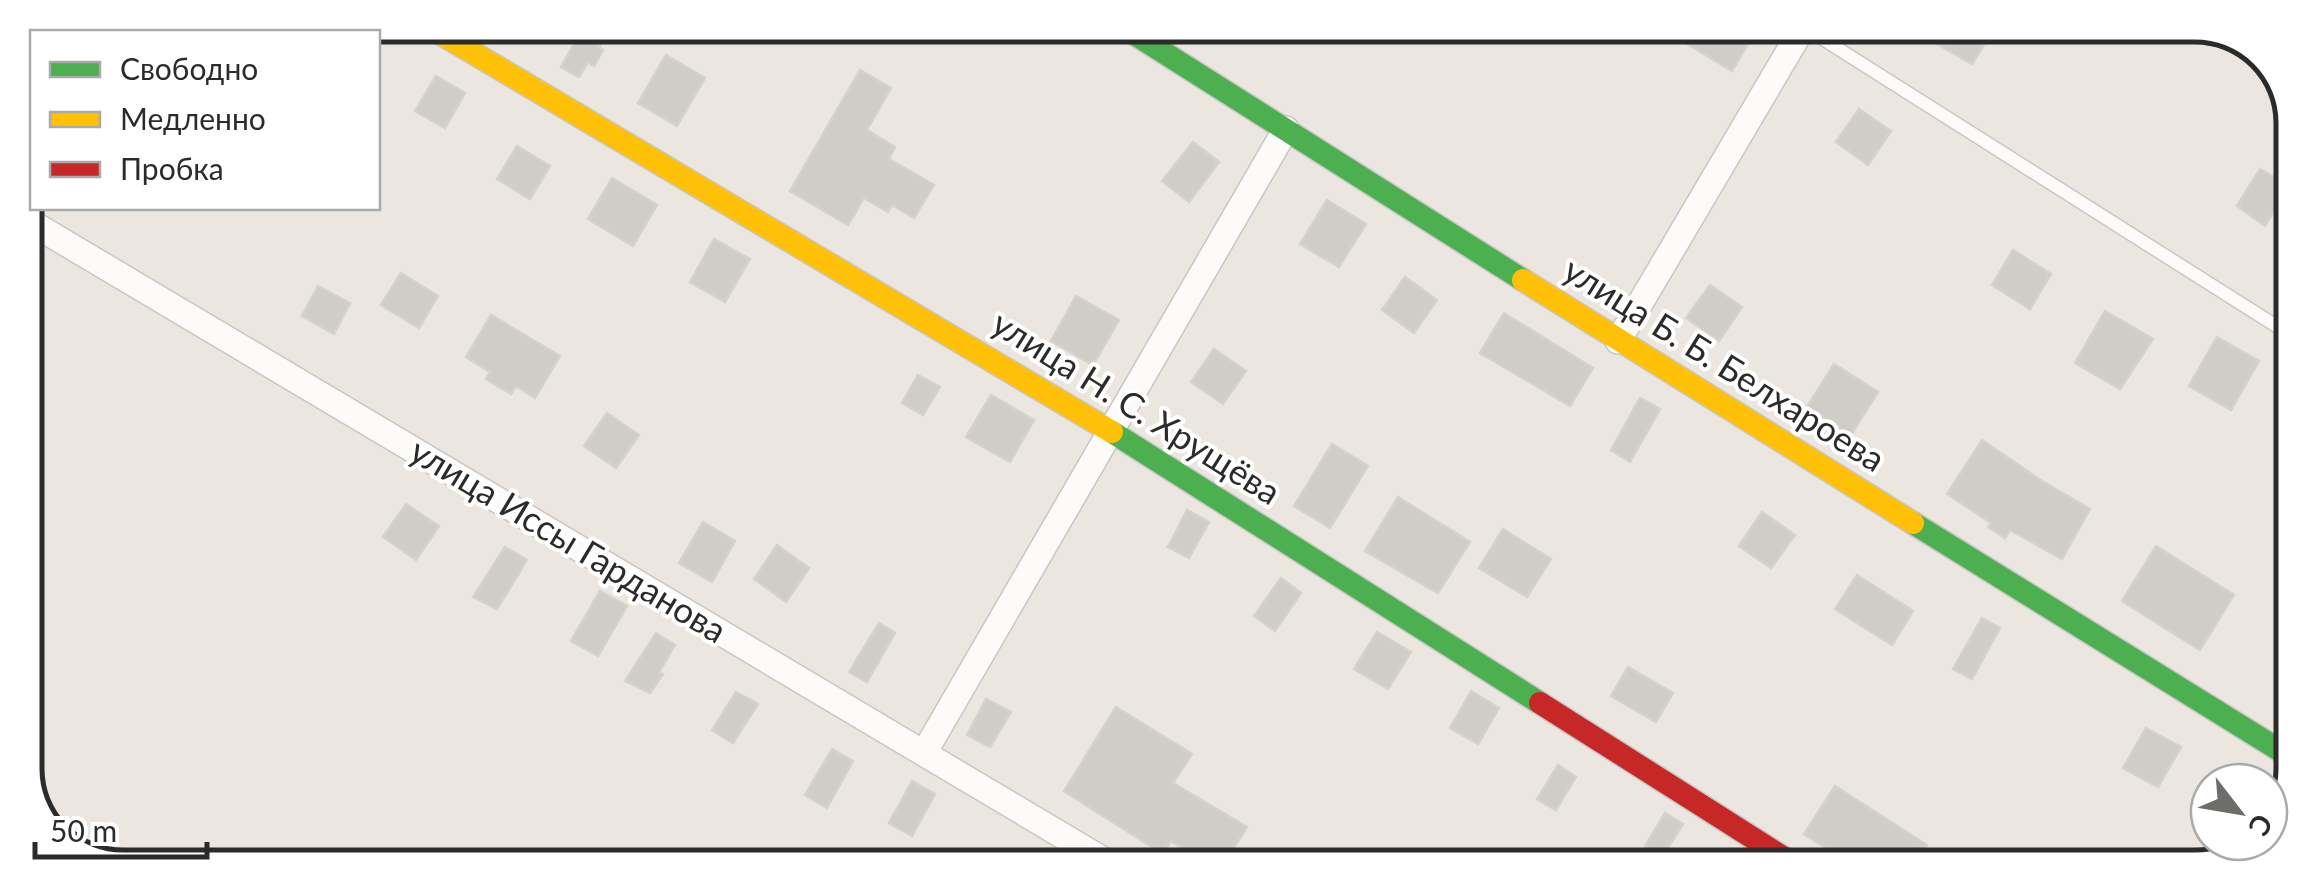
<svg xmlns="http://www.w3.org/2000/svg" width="2319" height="892" font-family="Lato,sans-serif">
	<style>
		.building { fill: #cfcdc8; stroke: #d5d2cc; stroke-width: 2.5 }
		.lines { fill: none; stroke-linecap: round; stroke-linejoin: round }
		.lane-casing { stroke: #c8c6c6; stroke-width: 15 }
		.street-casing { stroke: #c8c6c6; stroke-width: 28 }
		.fast-casing { stroke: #c8c6c6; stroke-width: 25 }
		.slow-casing { stroke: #c8c6c6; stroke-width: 25 }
		.jam-casing { stroke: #c8c6c6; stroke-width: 25 }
		.path { stroke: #cac9c8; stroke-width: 4; stroke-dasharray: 8 5; stroke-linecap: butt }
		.lane { stroke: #fcfbfa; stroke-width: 12 }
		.street { stroke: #fcfbfa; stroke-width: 25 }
		.fast { stroke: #4caf50; stroke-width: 22 }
		.slow { stroke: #ffc107; stroke-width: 22 }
		.jam { stroke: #c62828; stroke-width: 22 }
		.labels { text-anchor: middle; stroke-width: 8; stroke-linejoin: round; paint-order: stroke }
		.street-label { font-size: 35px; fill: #2b2b2b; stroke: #fff }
		.rim { fill: none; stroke: #2b2b2b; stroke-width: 5 }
	</style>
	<rect width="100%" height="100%" fill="#ebe7e0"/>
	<path class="building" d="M 584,26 L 598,26 L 608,32 L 599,47 L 603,50 L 594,66 L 588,62 L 579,77 L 561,67 Z
		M 1694,29 L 1757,29 L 1732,71 L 1686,43 Z
		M 1913,30 L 1993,30 L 1972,64 Z
		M 666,55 L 705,78 L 677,126 L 638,103 Z
		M 860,70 L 891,88 L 867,130 L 895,147 L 889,159 L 934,185 L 914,218 L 892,205 L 888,212 L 864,198 L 848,225 L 790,191 Z
		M 436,76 L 465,93 L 445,128 L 415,111 Z
		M 1859,109 L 1891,131 L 1868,165 L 1836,142 Z
		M 1193,142 L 1219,162 L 1189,202 L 1162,181 Z
		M 517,146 L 550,166 L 530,199 L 497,179 Z
		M 2260,169 L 2290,186 L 2265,226 L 2237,206 Z
		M 612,178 L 657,205 L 633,246 L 588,219 Z
		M 1327,200 L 1366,224 L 1339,267 L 1300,244 Z
		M 714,239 L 750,259 L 725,302 L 690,282 Z
		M 2013,250 L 2051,274 L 2030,309 L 1992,285 Z
		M 401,273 L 438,296 L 419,328 L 381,305 Z
		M 1405,277 L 1437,300 L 1414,333 L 1382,310 Z
		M 1710,285 L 1742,307 L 1719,341 L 1686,318 Z
		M 318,286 L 350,303 L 334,334 L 302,316 Z
		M 1076,296 L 1119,320 L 1093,365 L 1051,341 Z
		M 2105,311 L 2153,339 L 2120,389 L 2075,363 Z
		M 1504,313 L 1593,368 L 1570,406 L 1480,353 Z
		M 491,315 L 560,356 L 535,398 L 516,386 L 511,394 L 486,379 L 490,372 L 466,357 Z
		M 2217,337 L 2259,361 L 2231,410 L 2189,386 Z
		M 1214,349 L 1246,371 L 1223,404 L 1191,382 Z
		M 1834,364 L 1878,392 L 1851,435 L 1807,407 Z
		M 918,375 L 940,387 L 923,415 L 902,403 Z
		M 991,395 L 1034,420 L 1010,462 L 966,437 Z
		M 1640,398 L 1660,409 L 1630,462 L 1611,450 Z
		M 607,413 L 639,435 L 616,468 L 584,446 Z
		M 1982,440 L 2042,481 L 2090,509 L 2062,559 L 2010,530 L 2005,538 L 1988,527 L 1991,523 L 1947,494 Z
		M 1332,444 L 1368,466 L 1330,528 L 1294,506 Z
		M 1398,497 L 1470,542 L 1438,593 L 1365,551 Z
		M 406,504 L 439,526 L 416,560 L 383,537 Z
		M 1187,510 L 1209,522 L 1189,558 L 1168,547 Z
		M 1762,512 L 1795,535 L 1771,568 L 1739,546 Z
		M 703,522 L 735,541 L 712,582 L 679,563 Z
		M 1503,529 L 1551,559 L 1527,597 L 1479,568 Z
		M 777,545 L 809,568 L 786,602 L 754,579 Z
		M 2156,546 L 2234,595 L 2200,650 L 2122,601 Z
		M 505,547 L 527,560 L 497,609 L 473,597 Z
		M 1857,575 L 1913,611 L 1892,645 L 1835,609 Z
		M 1281,578 L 1301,593 L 1275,631 L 1254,616 Z
		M 600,591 L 627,606 L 598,656 L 571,641 Z
		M 1982,618 L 2000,628 L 1972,679 L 1953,669 Z
		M 879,623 L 895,633 L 867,682 L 849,672 Z
		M 1377,632 L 1411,652 L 1388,689 L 1354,669 Z
		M 656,633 L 675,645 L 659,672 L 663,674 L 650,693 L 625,681 Z
		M 1628,667 L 1673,693 L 1656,722 L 1611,696 Z
		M 1471,691 L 1499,708 L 1478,744 L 1450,728 Z
		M 736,692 L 758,704 L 733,743 L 712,730 Z
		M 986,699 L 1011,712 L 990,747 L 967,735 Z
		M 1116,707 L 1192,754 L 1173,783 L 1247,827 L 1224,864 L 1210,864 L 1171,841 L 1163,854 L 1064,791 Z
		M 2146,728 L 2181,747 L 2158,787 L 2123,768 Z
		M 832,749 L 853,761 L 827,808 L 805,795 Z
		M 1558,765 L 1576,777 L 1556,810 L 1537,799 Z
		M 912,781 L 935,794 L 912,836 L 889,823 Z
		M 1835,786 L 1927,845 L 1913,866 L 1855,866 L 1804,834 Z
		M 1665,813 L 1683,824 L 1662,857 L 1645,846 Z"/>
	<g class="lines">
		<g class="lane-casing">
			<path id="lane" d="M 1807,29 L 2292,336"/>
		</g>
		<g class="street-casing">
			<path id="street" d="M 25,219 L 1110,864
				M 1618,341 L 1802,29
				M 924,753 L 1286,129"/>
		</g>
		<g class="fast-casing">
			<path id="fast" d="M 1125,28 L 1523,280
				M 1112,432 L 1540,703
				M 1913,523 L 2289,756"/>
		</g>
		<g class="slow-casing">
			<path id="slow" d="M 428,26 L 1112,432
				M 1523,280 L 1913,523"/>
		</g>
		<g class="jam-casing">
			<path id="jam" d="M 1540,703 L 1797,866"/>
		</g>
		<path class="path" d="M 42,820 L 110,862"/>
		<use href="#lane" class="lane"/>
		<use href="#street" class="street"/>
		<use href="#fast" class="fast"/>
		<use href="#slow" class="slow"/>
		<use href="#jam" class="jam"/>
	</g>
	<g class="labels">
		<g class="street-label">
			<text transform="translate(1724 365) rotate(32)" y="12">улица Б. Б. Белхароева</text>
			<text transform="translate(1136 408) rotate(32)" y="12">улица Н. С. Хрущёва</text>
			<text transform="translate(568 541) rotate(31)" y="12">улица Иссы Гарданова</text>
		</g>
	</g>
	<path d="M0 0H2319V892H0ZM123 42H2195A81 81 0 0 1 2276 123V769A81 81 0 0 1 2195 850H123A81 81 0 0 1 42 769V123A81 81 0 0 1 123 42Z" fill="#fff" fill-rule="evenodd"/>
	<path class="rim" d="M123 42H2195A81 81 0 0 1 2276 123V769A81 81 0 0 1 2195 850H123A81 81 0 0 1 42 769V123A81 81 0 0 1 123 42Z"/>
	<rect x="30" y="30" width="350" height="180" fill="#ffffff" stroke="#aaaaaa" stroke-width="2.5"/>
	<rect x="50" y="62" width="50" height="15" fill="#4caf50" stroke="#aaaaaa" stroke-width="2.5"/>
	<text x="120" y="80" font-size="30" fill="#2b2b2b">Свободно</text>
	<rect x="50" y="112" width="50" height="15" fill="#ffc107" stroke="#aaaaaa" stroke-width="2.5"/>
	<text x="120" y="130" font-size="30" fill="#2b2b2b">Медленно</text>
	<rect x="50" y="162" width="50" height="15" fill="#c62828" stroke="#aaaaaa" stroke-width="2.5"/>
	<text x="120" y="180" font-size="30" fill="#2b2b2b">Пробка</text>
	<g transform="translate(2239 812) rotate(121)"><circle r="48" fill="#ffffff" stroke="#aaaaaa" stroke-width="2.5"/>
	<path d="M0-8L18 38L0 25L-18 38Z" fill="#6e6d6a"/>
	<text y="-15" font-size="28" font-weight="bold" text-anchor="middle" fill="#2b2b2b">С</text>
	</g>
	<path d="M35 842v15h172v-15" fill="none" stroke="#2b2b2b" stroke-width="5"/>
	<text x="50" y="842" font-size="30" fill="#2b2b2b" stroke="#ffffff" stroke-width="8" paint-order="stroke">50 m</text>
</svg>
